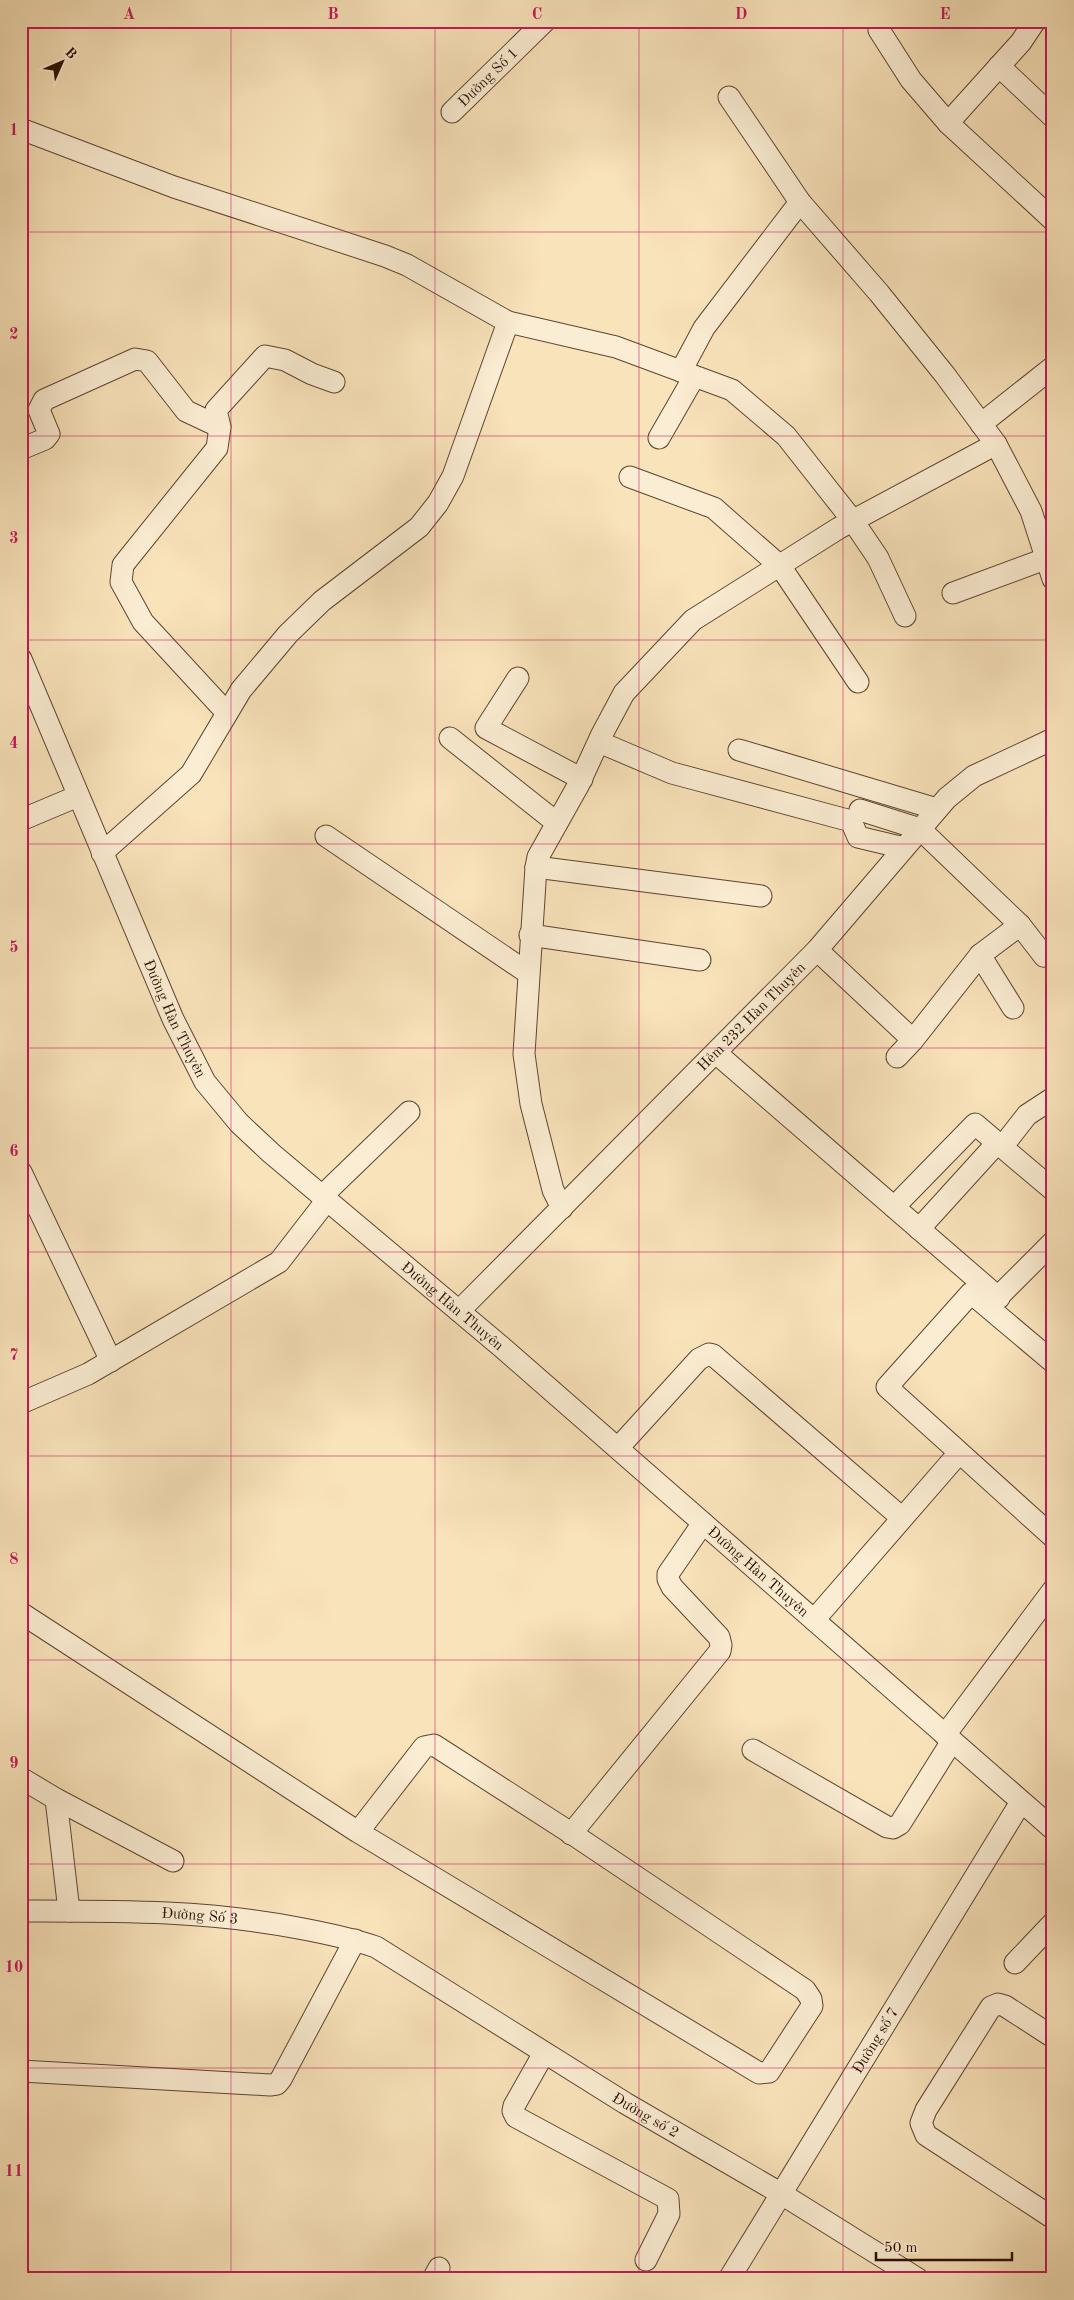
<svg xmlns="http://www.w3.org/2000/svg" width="1074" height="2300" font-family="'Old Standard TT',serif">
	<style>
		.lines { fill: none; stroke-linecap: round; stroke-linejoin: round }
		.minor-casing { stroke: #5d452f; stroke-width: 23 }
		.minor { stroke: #fbedd3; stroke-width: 21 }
		.grid { fill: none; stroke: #c2185b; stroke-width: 1; stroke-opacity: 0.55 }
		.labels { text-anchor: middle; stroke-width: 4; stroke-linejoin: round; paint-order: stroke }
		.street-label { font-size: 15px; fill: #291000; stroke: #fbedd3 }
		.neatline { fill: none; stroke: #c2185b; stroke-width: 2 }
		.grid-label { font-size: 16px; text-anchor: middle; font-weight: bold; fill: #c2185b }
	</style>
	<rect width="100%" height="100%" fill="#f9e3bb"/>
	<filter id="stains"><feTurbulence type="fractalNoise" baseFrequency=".004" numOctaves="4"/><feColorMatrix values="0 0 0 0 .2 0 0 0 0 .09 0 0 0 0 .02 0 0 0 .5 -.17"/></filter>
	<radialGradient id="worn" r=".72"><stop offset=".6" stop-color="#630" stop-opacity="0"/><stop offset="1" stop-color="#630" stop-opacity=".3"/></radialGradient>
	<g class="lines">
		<g class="minor-casing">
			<g id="minor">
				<path d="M 879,30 L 911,80 L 948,123 L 1053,220"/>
				<path d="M 999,66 L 1053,117"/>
				<path d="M 729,97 L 800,202 L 879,293 L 945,375 L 996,444 L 1031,511 L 1053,579"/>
				<path id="s1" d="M 452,112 L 545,21"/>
				<path d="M 948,123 L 1021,42 L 1035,21"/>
				<path d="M 21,129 L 174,187 L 385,256 L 407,265 L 508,322 L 616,347 L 732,390 L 786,436 L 853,521 L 878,558 L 905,616"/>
				<path d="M 681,371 L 704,328 L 800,202"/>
				<path d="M 981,424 L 1053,367"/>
				<path d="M 659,438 L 694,377"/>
				<path d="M 21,449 L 45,439 L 49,434 L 39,410 L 44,400 L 135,359 L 147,361 L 186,411 L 220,427"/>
				<path d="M 630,477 L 714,508 L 780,566 L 858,682"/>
				<path d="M 953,593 L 1053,556"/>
				<path id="s2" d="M 21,659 L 173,1019 L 205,1082 L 239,1123 L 271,1153 L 504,1349 L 1053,1829"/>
				<path d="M 518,678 L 486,728 L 582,779"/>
				<path d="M 227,713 L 143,622 L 121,582 L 123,565 L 217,448 L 220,427 L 216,410 L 265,356 L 285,360 L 312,374 L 334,382"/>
				<path d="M 450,738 L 557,823"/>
				<path d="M 599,742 L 672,773 L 851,821 L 858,837 L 904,848"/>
				<path d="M 739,750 L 937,809"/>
				<path d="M 860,810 L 920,829 L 1020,925 L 1044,956 L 1053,953"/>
				<path d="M 21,820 L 78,796"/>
				<path d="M 326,836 L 528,973"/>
				<path d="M 102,853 L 191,774 L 241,690 L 288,634 L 322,601 L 419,527 L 438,503 L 453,476 L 508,322"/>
				<path d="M 536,867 L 761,896"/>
				<path d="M 530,935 L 700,960"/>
				<path d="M 817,950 L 913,1040 L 897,1057"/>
				<path d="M 980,955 L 1020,925"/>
				<path d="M 913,1040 L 980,955 L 1013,1008"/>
				<path d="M 716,1053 L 999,1298"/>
				<path d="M 1002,1147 L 1027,1115 L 1053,1098"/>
				<path d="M 21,1172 L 111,1361"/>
				<path d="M 322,1196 L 409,1112"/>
				<path d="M 894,1207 L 975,1124 L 1053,1190"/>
				<path d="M 562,1208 L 553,1190 L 531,1104 L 524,1054 L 536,867 L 538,857 L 579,784 L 601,736 L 624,693 L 693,620 L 839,528 L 996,444"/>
				<path d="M 919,1229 L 998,1142"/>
				<path d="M 998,1297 L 1053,1242"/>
				<path id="s3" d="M 459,1311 L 817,950 L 947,798 L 974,776 L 1053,739"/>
				<path d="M 1053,1362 L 971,1293 L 887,1387 L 1053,1537"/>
				<path d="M 21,1403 L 88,1374 L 279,1262 L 327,1200"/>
				<path d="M 618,1448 L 699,1359 L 709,1354 L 713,1355 L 902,1518"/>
				<path d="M 21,1613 L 358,1832 L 759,2073 L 769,2072 L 812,2006 L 811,1999 L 805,1990 L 574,1835 L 434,1745 L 424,1747 L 358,1832"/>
				<path d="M 814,1620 L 959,1453"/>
				<path d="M 945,1735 L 1053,1590"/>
				<path d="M 753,1750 L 887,1827 L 893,1828 L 900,1824 L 952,1741"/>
				<path d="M 21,1778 L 56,1799 L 69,1911"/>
				<path d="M 56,1799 L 173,1861"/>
				<path d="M 571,1834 L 720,1651 L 721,1645 L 719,1637 L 672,1587 L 668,1579 L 668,1574 L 703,1523"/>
				<path id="s4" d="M 21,1911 C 116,1911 205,1910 298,1928 C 325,1933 350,1938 376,1947 L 625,2103 L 780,2193 L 918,2279"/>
				<path d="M 1015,1963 L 1053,1923"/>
				<path d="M 1053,2037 L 1005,2006 L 998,2004 L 991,2007 L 926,2110 L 921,2123 L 926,2135 L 1053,2218"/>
				<path d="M 544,2053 L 514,2106 L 513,2111 L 516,2117 L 668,2199 L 669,2214 L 646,2260"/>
				<path d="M 21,2071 L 270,2085 L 277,2084 L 281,2079 L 355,1940"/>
				<path d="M 433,2279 L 439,2268"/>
				<path id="s5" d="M 729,2279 L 1021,1802"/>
			</g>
		</g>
		<use href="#minor" class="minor"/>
	</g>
	<path class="grid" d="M 231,21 L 231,2279M 435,21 L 435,2279M 639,21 L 639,2279M 843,21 L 843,2279M 21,232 L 1053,232M 21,436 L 1053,436M 21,640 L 1053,640M 21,844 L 1053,844M 21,1048 L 1053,1048M 21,1252 L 1053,1252M 21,1456 L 1053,1456M 21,1660 L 1053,1660M 21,1864 L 1053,1864M 21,2068 L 1053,2068"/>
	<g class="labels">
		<g class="street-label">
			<text dy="5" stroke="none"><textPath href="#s1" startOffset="50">Đường Số 1</textPath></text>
			<text dy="5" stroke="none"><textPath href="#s3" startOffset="415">Hẻm 232 Hàn Thuyên</textPath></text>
			<text dy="5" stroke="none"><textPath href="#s2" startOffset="391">Đường Hàn Thuyên</textPath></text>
			<text dy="5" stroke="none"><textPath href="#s2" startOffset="796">Đường Hàn Thuyên</textPath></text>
			<text dy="5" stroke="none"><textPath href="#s2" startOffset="1201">Đường Hàn Thuyên</textPath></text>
			<text dy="5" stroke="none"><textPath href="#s4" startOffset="179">Đường Số 3</textPath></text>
			<text dy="5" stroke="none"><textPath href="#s5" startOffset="280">Đường số 7</textPath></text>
			<text dy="5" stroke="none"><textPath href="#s4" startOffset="676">Đường số 2</textPath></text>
		</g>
	</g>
	<rect width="1074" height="2300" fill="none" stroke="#f9e3bb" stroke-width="55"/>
	<g transform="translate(62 62) rotate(45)" stroke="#fbedd3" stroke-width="4" paint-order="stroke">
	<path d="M0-4L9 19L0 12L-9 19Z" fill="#291000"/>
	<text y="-8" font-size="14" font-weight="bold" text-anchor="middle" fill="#291000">B</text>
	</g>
	<path d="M876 2252v8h136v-8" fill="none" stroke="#291000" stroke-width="2.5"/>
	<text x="884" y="2252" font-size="15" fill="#291000" stroke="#fbedd3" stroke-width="4" paint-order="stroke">50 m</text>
	<rect x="28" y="28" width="1018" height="2244" class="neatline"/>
	<g class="grid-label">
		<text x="129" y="19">A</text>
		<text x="333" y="19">B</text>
		<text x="537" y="19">C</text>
		<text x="741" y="19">D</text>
		<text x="945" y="19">E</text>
		<text x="14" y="135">1</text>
		<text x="14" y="339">2</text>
		<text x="14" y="543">3</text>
		<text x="14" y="748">4</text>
		<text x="14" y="952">5</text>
		<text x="14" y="1156">6</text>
		<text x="14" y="1360">7</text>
		<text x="14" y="1564">8</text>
		<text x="14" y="1768">9</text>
		<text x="14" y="1972">10</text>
		<text x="14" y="2176">11</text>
	</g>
	<rect width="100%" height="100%" filter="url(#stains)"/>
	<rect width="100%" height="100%" fill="url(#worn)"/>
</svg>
